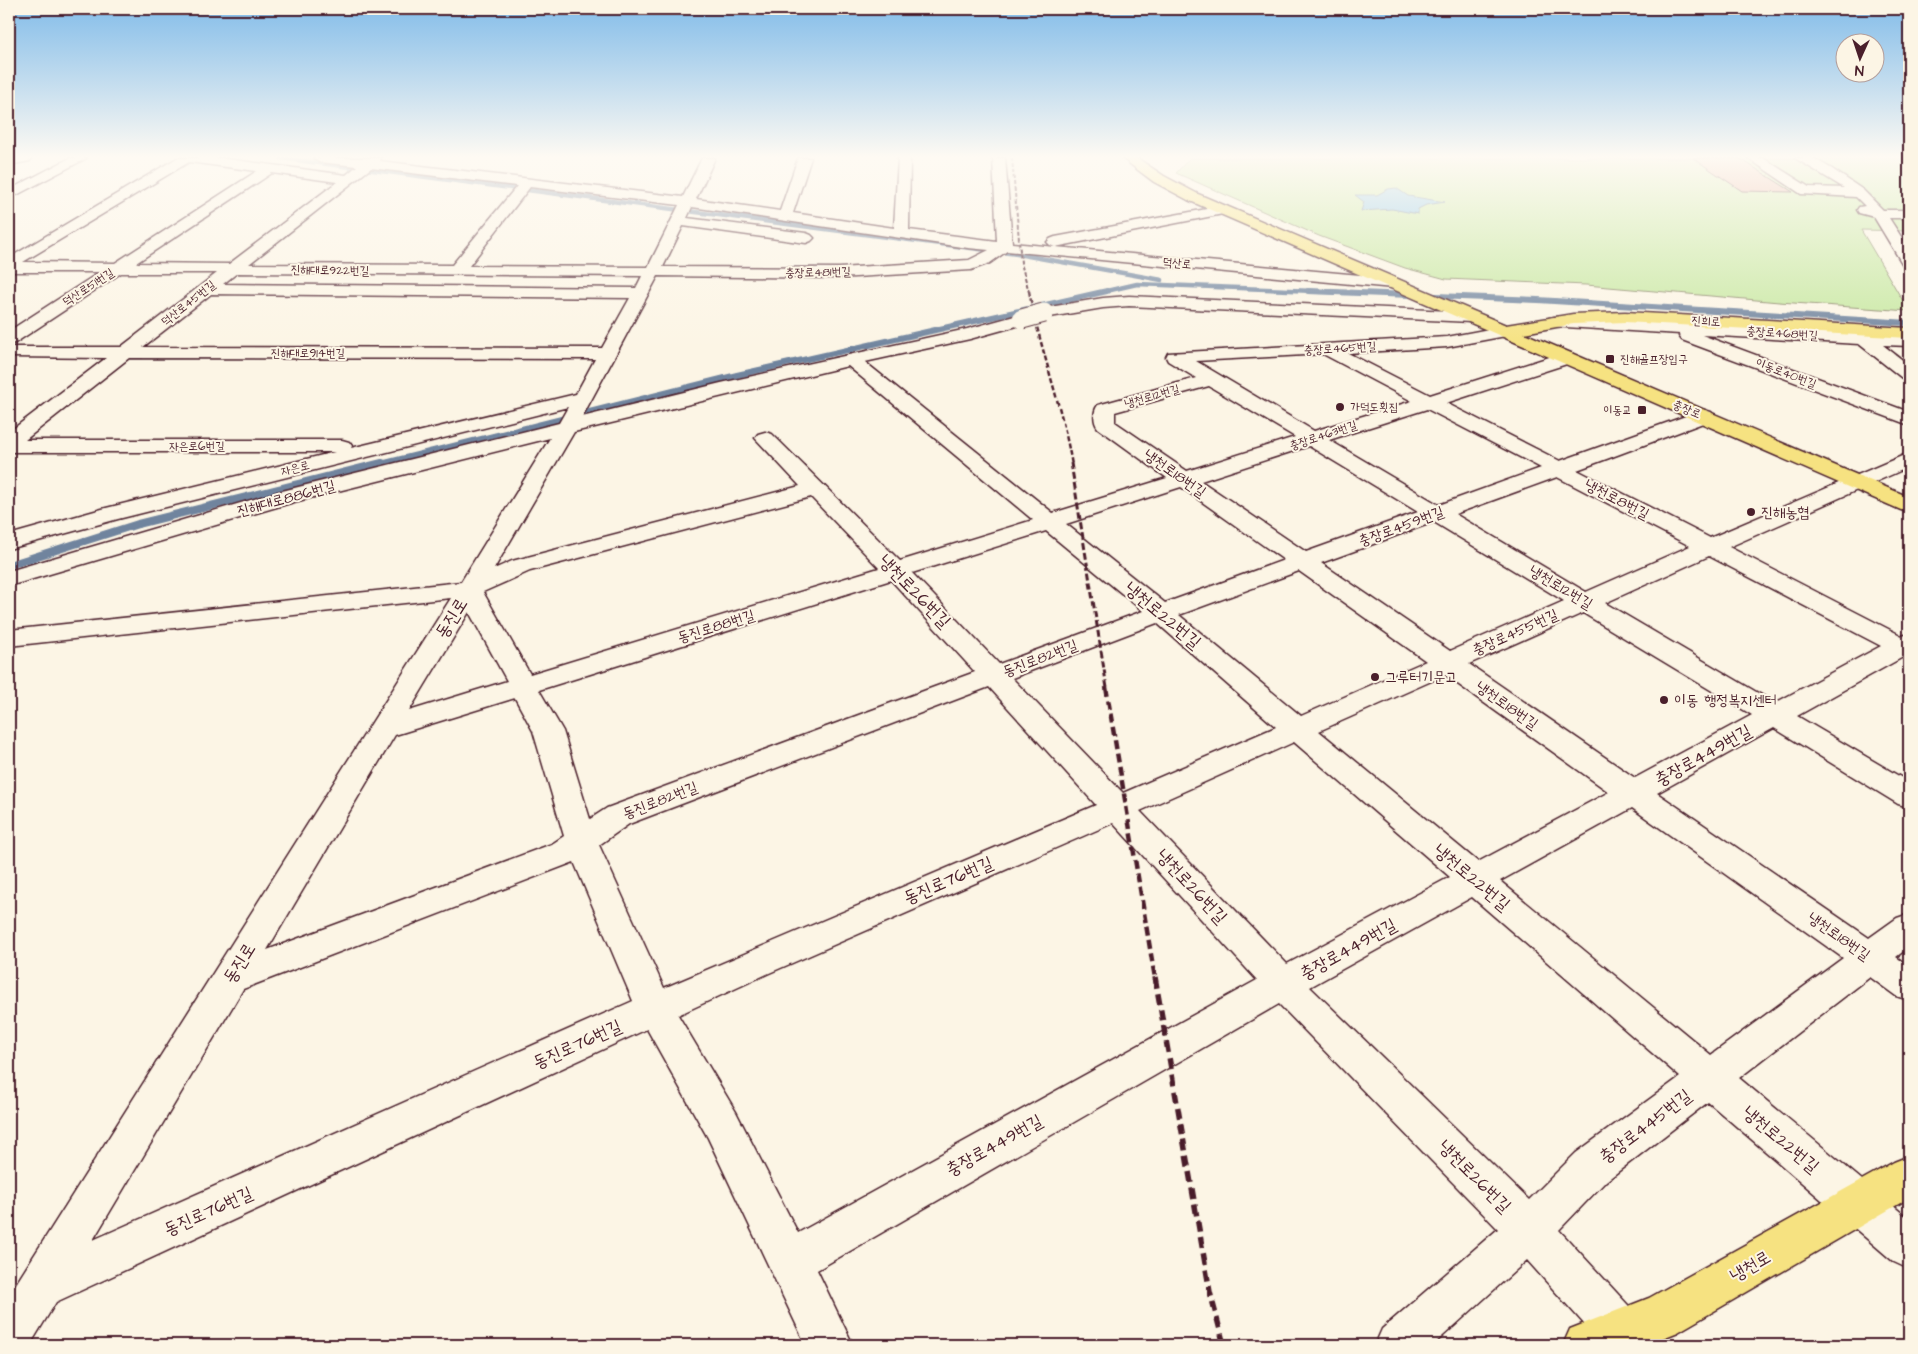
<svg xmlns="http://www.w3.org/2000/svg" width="1918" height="1354" font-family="'Architects Daughter','Poor Story',sans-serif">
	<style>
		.green { fill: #c7e8a1; stroke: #888466 }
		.water { fill: #89c7ea; stroke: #70849e }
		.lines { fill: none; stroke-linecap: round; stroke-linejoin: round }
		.stream-far2 { stroke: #70849e; stroke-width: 4.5 }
		.stream-far1 { stroke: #70849e; stroke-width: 6 }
		.stream { stroke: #70849e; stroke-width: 8 }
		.building { fill: #e6ad9e; stroke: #4a1f2b }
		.minor-casing { stroke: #4a1f2b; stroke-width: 3 }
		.major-casing { stroke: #4a1f2b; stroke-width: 3 }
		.minor { fill: #fcf5e5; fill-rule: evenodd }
		.major { fill: #f6e281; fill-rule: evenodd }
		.rail-far4 { stroke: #4a1f2b; stroke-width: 2; stroke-dasharray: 4 2; stroke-linecap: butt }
		.rail-far3 { stroke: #4a1f2b; stroke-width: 2.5; stroke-dasharray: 5 2.5; stroke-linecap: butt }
		.rail-far2 { stroke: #4a1f2b; stroke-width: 3; stroke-dasharray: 7 3; stroke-linecap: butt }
		.rail-far1 { stroke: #4a1f2b; stroke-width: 4.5; stroke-dasharray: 9 4.5; stroke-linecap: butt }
		.rail { stroke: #4a1f2b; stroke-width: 5.5; stroke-dasharray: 11 5.5; stroke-linecap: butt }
		.minor-bridge-casing { stroke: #4a1f2b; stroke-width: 21; stroke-linecap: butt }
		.minor-bridge { stroke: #fcf5e5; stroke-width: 19 }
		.poi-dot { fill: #4a1f2b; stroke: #fcf5e5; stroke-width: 2 }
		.labels { text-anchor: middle; stroke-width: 4; stroke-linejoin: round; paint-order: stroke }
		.far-street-label { font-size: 12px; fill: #4a1f2b; stroke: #fcf5e5 }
		.far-poi-label { font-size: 12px; fill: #4a1f2b; stroke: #fcf5e5; text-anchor: start }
		.street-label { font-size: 15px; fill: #4a1f2b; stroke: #fcf5e5 }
		.poi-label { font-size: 15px; fill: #4a1f2b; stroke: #fcf5e5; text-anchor: start }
		.near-street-label { font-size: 18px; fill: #4a1f2b; stroke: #fcf5e5 }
	</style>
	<rect width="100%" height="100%" fill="#fcf5e5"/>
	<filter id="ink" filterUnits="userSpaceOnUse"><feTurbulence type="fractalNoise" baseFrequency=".02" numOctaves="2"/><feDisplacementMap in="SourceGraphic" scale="10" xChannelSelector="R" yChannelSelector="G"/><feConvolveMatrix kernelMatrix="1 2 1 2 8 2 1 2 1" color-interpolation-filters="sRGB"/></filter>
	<g filter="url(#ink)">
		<path class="green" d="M 1190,158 L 1909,158 L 1909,231 L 1861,230 L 1909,311 L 1779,302 L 1586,285 L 1446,279 L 1405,268 L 1319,236 L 1176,173 Z"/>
		<path class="water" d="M 1396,188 L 1408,196 L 1445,202 L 1426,205 L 1418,209 L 1418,214 L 1392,209 L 1361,211 L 1364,202 L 1355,195 L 1377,195 L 1388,189 Z"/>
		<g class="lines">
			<path class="stream-far2" d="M 281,158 L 1017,254 L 1162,280
				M 1102,292 L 1137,284 L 1339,292"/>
			<path class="stream-far1" d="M 1308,291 L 1538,300 L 1909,323
				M 377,465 L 737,375 L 1107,291"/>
			<path class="stream" d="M 9,565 L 138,524 L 382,463"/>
		</g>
		<path class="building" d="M 1693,158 L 1739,158 L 1793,192 L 1742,191 Z"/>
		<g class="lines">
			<g class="minor-casing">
				<path id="minor" d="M 9,158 L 31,158 L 30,161 L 9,165 Z
					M 70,158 L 87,158 L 9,199 L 9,190 Z
					M 177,158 L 220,158 L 346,175 L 357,166 L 319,162 L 313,158 L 381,158 L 380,161 L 683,197 L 702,158 L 715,158 L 696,199 L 780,211 L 798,158 L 811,158 L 793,213 L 894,228 L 898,158 L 910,158 L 909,230 L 997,241 L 993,158 L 1005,158 L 1012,243 L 1393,278 L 1399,280 L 1401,283 L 1399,286 L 1393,288 L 1007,251 L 990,263 L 971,270 L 839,278 L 658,276 L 582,417 L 721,383 L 967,329 L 1022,314 L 1028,315 L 1031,319 L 1028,323 L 970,339 L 865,362 L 1053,513 L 1167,478 L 1098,428 C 1093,422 1093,411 1098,405 L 1196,378 L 1168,361 L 1166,357 L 1168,353 L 1447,337 L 1505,326 L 1511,327 L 1514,331 L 1511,335 L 1447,347 L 1348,353 L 1430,395 L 1559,354 L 1566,352 L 1573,354 L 1575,358 L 1573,362 L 1446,403 L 1560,461 L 1697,412 L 1704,410 L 1711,412 L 1714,416 L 1711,420 L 1577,470 L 1710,538 L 1909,453 L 1909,467 L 1729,547 L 1902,636 L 1909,634 L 1909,658 L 1903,657 L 1797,716 L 1909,782 L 1909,807 L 1898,804 L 1774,728 L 1657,793 L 1869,938 L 1897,918 L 1909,914 L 1909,947 L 1896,957 L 1909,966 L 1909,1000 L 1896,996 L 1870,977 L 1739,1078 L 1909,1219 L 1909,1269 L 1894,1262 L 1708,1102 L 1606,1181 L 1559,1230 L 1650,1329 L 1657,1345 L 1603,1345 L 1527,1260 L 1433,1345 L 1375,1345 L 1382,1329 L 1498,1229 L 1279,1004 L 817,1270 L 853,1345 L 806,1345 L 708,1138 L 647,1029 L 56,1302 L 30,1345 L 9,1345 L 9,1295 L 451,598 L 9,646 L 9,630 L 461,582 L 550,438 L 294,502 L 9,586 L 9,571 L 278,492 L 559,423 L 568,407 L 118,519 L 9,549 L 9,535 L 102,509 L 335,452 L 9,452 L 9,432 L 106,358 L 9,357 L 9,347 L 121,347 L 217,273 L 121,273 L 15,343 L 9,344 L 9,331 L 100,272 L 9,272 L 9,258 ZM 189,162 L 257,171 L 115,263 L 23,262 ZM 371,168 L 517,186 L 452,265 L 249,264 ZM 272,173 L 337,182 L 229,264 L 136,263 ZM 530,187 L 679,205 L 648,267 L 469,266 ZM 692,207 L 968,248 L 989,250 L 969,260 L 839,268 L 663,267 L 683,226 L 806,243 L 811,241 L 814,238 L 811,235 L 806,233 L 687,218 ZM 237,273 L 642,276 L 636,288 L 223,284 ZM 211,294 L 630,298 L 602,348 L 143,347 ZM 1323,354 L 1412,401 L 1314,431 L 1196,361 ZM 129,358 L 595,359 L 576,394 L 351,448 L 352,446 L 349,442 L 342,440 L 25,440 ZM 848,366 L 1033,520 L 900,561 L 772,434 L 765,432 L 758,434 L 755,438 L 800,486 L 512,561 L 494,569 L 574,432 ZM 1209,386 L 1295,437 L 1187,471 L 1115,422 L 1115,412 ZM 1427,409 L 1541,468 L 1439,505 L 1329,440 ZM 1309,446 L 1418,512 L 1306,552 L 1201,481 ZM 1557,477 L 1690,546 L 1586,592 L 1455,514 ZM 1181,487 L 1284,560 L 1165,603 L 1066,524 ZM 811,497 L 879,568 L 530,674 L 483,592 L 530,571 ZM 1434,522 L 1564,601 L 1450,651 L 1321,563 ZM 1046,531 L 1143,611 L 999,664 L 912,573 ZM 1709,556 L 1881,646 L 1775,703 L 1605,603 ZM 1299,571 L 1426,661 L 1301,716 L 1179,615 ZM 891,580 L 975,672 L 607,808 L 590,819 L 563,731 L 539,690 ZM 469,612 L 507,681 L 409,711 ZM 1583,613 L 1752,715 L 1635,778 L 1469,664 ZM 1157,623 L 1276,727 L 1123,793 L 1012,678 ZM 1445,675 L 1609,792 L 1478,862 L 1319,731 ZM 989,687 L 1096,805 L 664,988 L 599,845 L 629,824 ZM 515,698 L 533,731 L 564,836 L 552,844 L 267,950 L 395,735 ZM 1294,742 L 1450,877 L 1287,964 L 1140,811 ZM 1632,808 L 1843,958 L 1711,1055 L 1500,881 ZM 1113,823 L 1257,980 L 798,1233 L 736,1112 L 678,1015 L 767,974 ZM 574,862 L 633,1001 L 93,1240 L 243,989 ZM 1472,897 L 1680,1077 L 1576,1153 L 1529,1200 L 1310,987 Z
					M 1748,158 L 1763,158 L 1809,187 L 1844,188 L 1795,158 L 1813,158 L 1832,169 L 1863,190 L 1883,210 L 1909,210 L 1909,218 L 1889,218 L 1909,249 L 1909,267 L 1903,265 L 1874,217 L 1859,213 L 1857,210 L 1859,207 L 1865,206 L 1856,197 L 1801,194 Z
					M 1223,206 L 1228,207 L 1230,210 L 1228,213 L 1055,247 L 1050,245 L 1047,242 L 1050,239 L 1055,237 Z
					M 1129,296 L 1471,312 L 1477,313 L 1480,317 L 1477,321 L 1471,322 L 1129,306 L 1103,308 L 1044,318 L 1038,317 L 1035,313 L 1038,309 L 1044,308 L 1103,298 Z
					M 1555,317 L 1909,336 L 1909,346 L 1883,345 L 1909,365 L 1909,380 L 1902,378 L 1859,344 L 1702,335 L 1909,412 L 1909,425 L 1682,340 L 1679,336 L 1680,334 L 1549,326 L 1546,322 L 1549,318 Z"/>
			</g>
			<g class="major-casing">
				<path id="major" d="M 1122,158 L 1137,158 L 1164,176 L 1198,194 L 1506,325 L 1573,314 L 1625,312 L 1909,328 L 1909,338 L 1625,322 L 1573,324 L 1524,333 L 1909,497 L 1909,512 L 1901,510 L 1188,200 L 1154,182 Z
					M 1909,1156 L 1909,1198 L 1678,1332 L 1645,1345 L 1563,1345 L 1570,1329 L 1649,1298 L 1894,1162 Z"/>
			</g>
			<use href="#minor" class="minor"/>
			<use href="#major" class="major"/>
			<path class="rail-far4" d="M 1012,158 L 1021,263 L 1029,292"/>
			<path class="rail-far3" d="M 1029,291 C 1040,349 1062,406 1072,465"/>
			<path class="rail-far2" d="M 1071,463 L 1107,688"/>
			<path class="rail-far1" d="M 1106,687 L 1155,978"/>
			<path class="rail" d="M 1155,977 L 1210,1292 L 1224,1345"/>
			<g class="minor-bridge-casing">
				<path id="minor-bridge" d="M 1022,319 L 1044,313"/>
			</g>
			<use href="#minor-bridge" class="minor-bridge"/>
		</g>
	</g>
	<linearGradient id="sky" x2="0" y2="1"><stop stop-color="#82bce9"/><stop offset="0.45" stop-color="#fefaf3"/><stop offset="1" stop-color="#fefaf3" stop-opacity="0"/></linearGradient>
	<rect width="1918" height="348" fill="url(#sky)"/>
	<g class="poi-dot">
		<rect x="1605" y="354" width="10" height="10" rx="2.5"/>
		<circle cx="1340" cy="407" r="5"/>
		<rect x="1637" y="405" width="10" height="10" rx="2.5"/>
		<circle cx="1751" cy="512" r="5"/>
		<circle cx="1375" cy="677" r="5"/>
		<circle cx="1664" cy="700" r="5"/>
	</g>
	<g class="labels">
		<g class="far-street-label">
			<text transform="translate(1177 263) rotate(5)" y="4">덕산로</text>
			<text transform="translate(330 270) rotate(1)" y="4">진해대로922번길</text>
			<text transform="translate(818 272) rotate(-1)" y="4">충장로481번길</text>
			<text transform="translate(88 287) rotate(-33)" y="4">덕산로51번길</text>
			<text transform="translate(188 303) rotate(-38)" y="4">덕산로45번길</text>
			<text transform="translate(1706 321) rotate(3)" y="4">진희로</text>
			<text transform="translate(1782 333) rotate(4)" y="4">충장로468번길</text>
			<text transform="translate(1340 348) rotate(-3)" y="4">충장로465번길</text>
			<text x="308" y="357">진해대로914번길</text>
			<text transform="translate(1786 373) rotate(21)" y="4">이동로40번길</text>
			<text transform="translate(1152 396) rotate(-16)" y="4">냉천로12번길</text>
			<text transform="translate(1687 409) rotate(23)" y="4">충장로</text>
			<text transform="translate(1323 435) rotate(-18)" y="4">충장로463번길</text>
			<text x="197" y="450">자은로6번길</text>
			<text transform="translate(295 468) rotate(-14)" y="4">자은로</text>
		</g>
		<g class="far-poi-label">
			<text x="1620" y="363">진해골프장입구</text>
			<text x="1350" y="411">가덕도횟집</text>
			<text x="1632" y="414" text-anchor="end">이동교</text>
		</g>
		<g class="street-label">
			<text transform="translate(1175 473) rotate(35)" y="5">냉천로18번길</text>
			<text transform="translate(286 498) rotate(-15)" y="5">진해대로886번길</text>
			<text transform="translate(1617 499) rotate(27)" y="5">냉천로8번길</text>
			<text transform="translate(1401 526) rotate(-20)" y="5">충장로459번길</text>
			<text transform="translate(1561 587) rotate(31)" y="5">냉천로12번길</text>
			<text transform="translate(716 626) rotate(-17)" y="5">동진로88번길</text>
			<text transform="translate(1515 632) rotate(-24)" y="5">충장로455번길</text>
			<text transform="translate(1040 658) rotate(-21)" y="5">동진로82번길</text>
			<text transform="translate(1507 705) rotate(35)" y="5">냉천로18번길</text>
			<text transform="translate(660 800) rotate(-21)" y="5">동진로82번길</text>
			<text transform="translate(1839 936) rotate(35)" y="5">냉천로18번길</text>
		</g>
		<g class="poi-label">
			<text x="1761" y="517">진해농협</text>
			<text x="1385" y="682">그루터기문고</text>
			<text x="1674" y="705">이동 행정복지센터</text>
		</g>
		<g class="near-street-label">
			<text transform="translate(915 591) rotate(46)" y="6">냉천로26번길</text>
			<text transform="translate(1163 615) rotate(40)" y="6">냉천로22번길</text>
			<text transform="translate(451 618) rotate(-58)" y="6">동진로</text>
			<text transform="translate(1703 755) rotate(-29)" y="6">충장로449번길</text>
			<text transform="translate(1472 877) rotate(40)" y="6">냉천로22번길</text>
			<text transform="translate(948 880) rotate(-23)" y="6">동진로76번길</text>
			<text transform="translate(1192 886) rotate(47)" y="6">냉천로26번길</text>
			<text transform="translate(1348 949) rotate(-29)" y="6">충장로449번길</text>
			<text transform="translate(239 963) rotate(-58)" y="6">동진로</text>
			<text transform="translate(577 1044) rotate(-24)" y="6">동진로76번길</text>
			<text transform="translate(1645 1126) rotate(-37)" y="6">충장로445번길</text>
			<text transform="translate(1781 1139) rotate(40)" y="6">냉천로22번길</text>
			<text transform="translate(994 1145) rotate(-29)" y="6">충장로449번길</text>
			<text transform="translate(1475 1176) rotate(45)" y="6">냉천로26번길</text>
			<text transform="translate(208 1211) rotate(-24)" y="6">동진로76번길</text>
			<text transform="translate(1750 1266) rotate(-30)" y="6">냉천로</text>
		</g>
	</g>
	<rect width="1918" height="1354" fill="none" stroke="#fcf5e5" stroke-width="30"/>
	<rect x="15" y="15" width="1888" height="1324" fill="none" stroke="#4a1f2b" stroke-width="2" filter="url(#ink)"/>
	<g transform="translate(1860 58) rotate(183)"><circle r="24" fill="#fcf5e5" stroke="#b59f9b"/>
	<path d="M0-4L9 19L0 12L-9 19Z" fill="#4a1f2b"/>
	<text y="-8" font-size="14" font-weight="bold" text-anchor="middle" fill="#4a1f2b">N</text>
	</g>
</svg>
